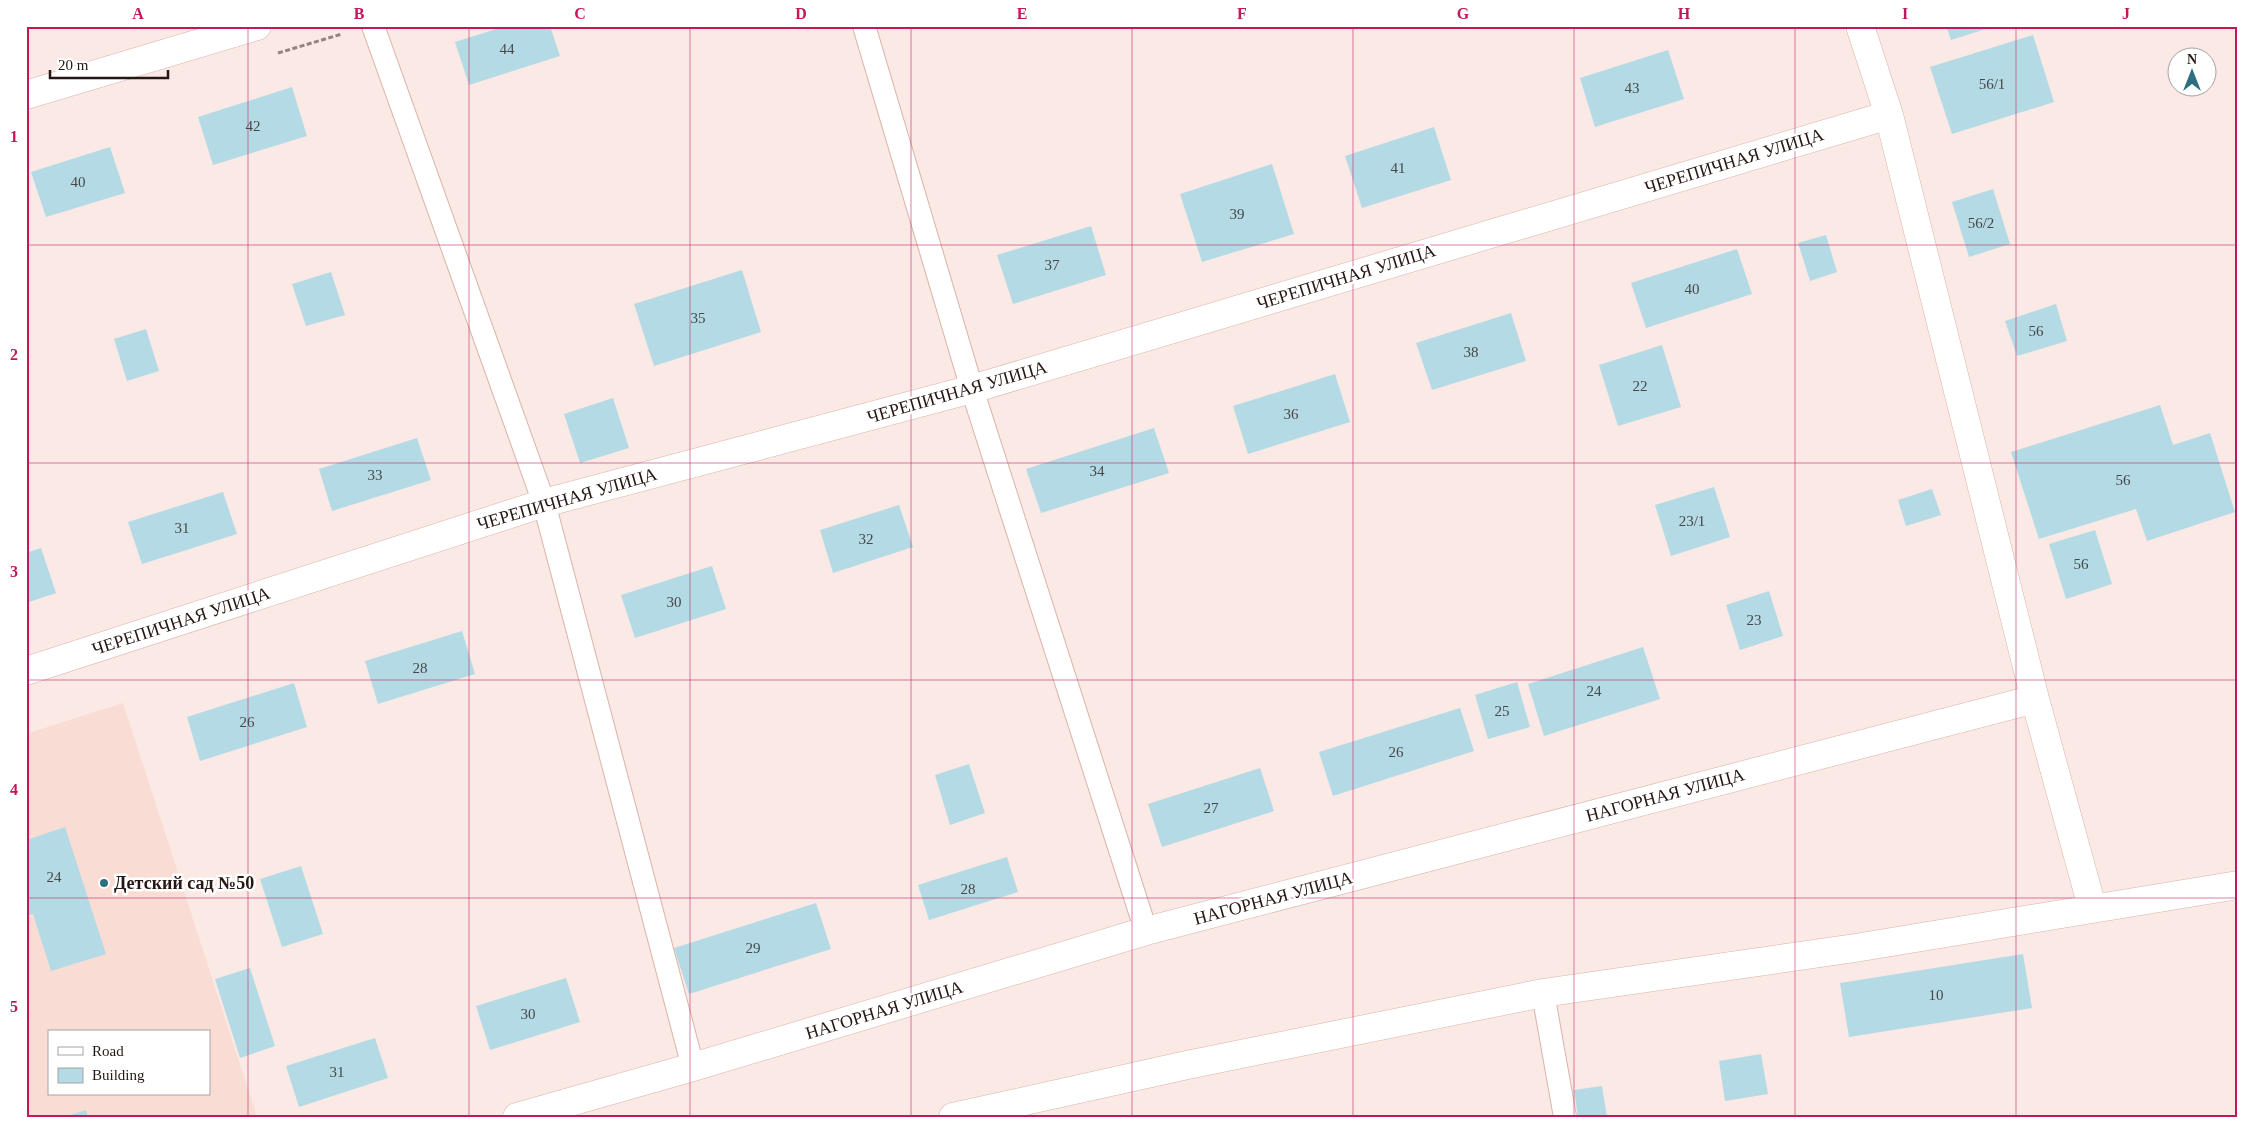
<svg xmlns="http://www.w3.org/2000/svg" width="2264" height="1143" font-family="'Times New Roman',serif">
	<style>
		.built { fill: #f9dcd3; fill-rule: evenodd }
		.building { fill: #b3dae5 }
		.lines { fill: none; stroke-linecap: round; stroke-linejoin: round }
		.lane-casing { stroke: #dab3a8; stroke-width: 24 }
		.street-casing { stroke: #dab3a8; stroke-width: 29 }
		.path { stroke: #938480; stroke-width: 3; stroke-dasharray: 5 2.5; stroke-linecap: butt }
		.lane { stroke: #fff; stroke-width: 22 }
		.street { stroke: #fff; stroke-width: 28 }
		.grid { fill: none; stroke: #c2185b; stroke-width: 1; stroke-opacity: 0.55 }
		.poi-dot { fill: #2c7080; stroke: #fff; stroke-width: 2 }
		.labels { text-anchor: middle; stroke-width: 5; stroke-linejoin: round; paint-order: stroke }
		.number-label { font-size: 15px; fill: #484848 }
		.street-label { font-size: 18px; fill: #251713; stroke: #fff }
		.poi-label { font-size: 18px; font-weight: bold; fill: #251713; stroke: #fff; text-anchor: start }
		.neatline { fill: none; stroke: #c2185b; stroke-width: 2 }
		.grid-label { font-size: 16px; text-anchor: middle; font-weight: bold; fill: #c2185b }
	</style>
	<rect width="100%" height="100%" fill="#fae9e5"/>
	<path class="built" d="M 123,703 L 257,1117 L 26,1117 L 26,734 ZM 49,1032 L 209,1032 L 209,1094 L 49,1094 Z"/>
	<path class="building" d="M 506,26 L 550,26 L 560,56 L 469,85 L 455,42 Z
		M 1946,26 L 1992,26 L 1992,27 L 1951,40 Z
		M 2033,35 L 2054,102 L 1952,134 L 1930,67 Z
		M 1668,50 L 1684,99 L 1595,127 L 1580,78 Z
		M 292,87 L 307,136 L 213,165 L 198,117 Z
		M 1434,127 L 1451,180 L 1362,208 L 1345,156 Z
		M 110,147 L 125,193 L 46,217 L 31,172 Z
		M 1272,164 L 1294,234 L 1202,262 L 1180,194 Z
		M 1993,189 L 2010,244 L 1969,257 L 1952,202 Z
		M 1091,226 L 1106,275 L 1013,304 L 997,255 Z
		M 1826,235 L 1837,272 L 1810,281 L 1798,243 Z
		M 1737,249 L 1752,294 L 1646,328 L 1631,283 Z
		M 742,270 L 761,332 L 654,366 L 634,304 Z
		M 331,272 L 345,315 L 306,326 L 292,284 Z
		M 2056,304 L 2067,341 L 2017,356 L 2005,321 Z
		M 1511,313 L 1526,361 L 1432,390 L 1416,343 Z
		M 146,329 L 159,371 L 127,381 L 114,339 Z
		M 1662,345 L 1681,407 L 1618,426 L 1599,365 Z
		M 1335,374 L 1350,422 L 1248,454 L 1233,406 Z
		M 613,398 L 629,448 L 580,463 L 564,414 Z
		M 2160,405 L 2173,445 L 2210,433 L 2235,512 L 2147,541 L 2136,509 L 2039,539 L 2011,452 Z
		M 1154,428 L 1169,473 L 1041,513 L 1026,469 Z
		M 417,438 L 431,480 L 332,511 L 319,469 Z
		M 1714,487 L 1730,537 L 1671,556 L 1655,505 Z
		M 1932,489 L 1941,515 L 1906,526 L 1898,500 Z
		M 223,492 L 237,534 L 142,564 L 128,522 Z
		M 899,505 L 913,547 L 833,573 L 820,530 Z
		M 2095,530 L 2112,584 L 2066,599 L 2049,544 Z
		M 41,548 L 56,593 L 26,603 L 26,553 Z
		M 712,566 L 726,609 L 635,638 L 621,595 Z
		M 1769,591 L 1783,636 L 1740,650 L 1726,605 Z
		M 462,631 L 475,674 L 378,704 L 365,661 Z
		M 1643,647 L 1660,699 L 1544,736 L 1528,684 Z
		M 1517,682 L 1530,727 L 1488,739 L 1475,695 Z
		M 294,683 L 307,727 L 200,761 L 187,717 Z
		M 1460,708 L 1474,751 L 1333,796 L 1319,752 Z
		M 969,764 L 985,813 L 950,825 L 935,775 Z
		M 1260,768 L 1274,811 L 1162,847 L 1148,804 Z
		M 65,827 L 106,954 L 51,971 L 33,914 L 26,916 L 26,840 Z
		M 1007,857 L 1018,892 L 929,920 L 918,885 Z
		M 301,866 L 323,934 L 282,947 L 260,879 Z
		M 816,903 L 831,949 L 689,994 L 674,948 Z
		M 2023,954 L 2032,1008 L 1849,1037 L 1840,983 Z
		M 250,968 L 275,1046 L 240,1058 L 215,979 Z
		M 566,978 L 580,1022 L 490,1050 L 476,1006 Z
		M 375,1038 L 388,1078 L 299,1107 L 286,1066 Z
		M 1761,1054 L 1768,1094 L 1725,1101 L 1719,1061 Z
		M 1602,1086 L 1607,1117 L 1578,1117 L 1574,1090 Z
		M 86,1110 L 88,1117 L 67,1117 L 67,1116 Z"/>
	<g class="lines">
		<g class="lane-casing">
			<path id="lane" d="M 373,26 L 544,503 L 693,1067
				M 864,26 L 972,389 L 1146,931
				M 1543,993 L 1565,1117"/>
		</g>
		<g class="street-casing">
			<path id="street" d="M 1860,26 L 1889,115 L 2035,699 L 2092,907
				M 26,95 L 257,26
				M 26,671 L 544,503 L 972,389 L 1889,115
				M 517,1117 L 693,1067 L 1146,931 L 2035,699
				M 953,1117 L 1187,1065 L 1543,993 L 1855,948 L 2238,885"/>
		</g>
		<path class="path" d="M 278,53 L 342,34"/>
		<use href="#lane" class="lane"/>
		<use href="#street" class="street"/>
	</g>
	<path class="grid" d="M 248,26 L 248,1117M 469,26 L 469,1117M 690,26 L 690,1117M 911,26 L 911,1117M 1132,26 L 1132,1117M 1353,26 L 1353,1117M 1574,26 L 1574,1117M 1795,26 L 1795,1117M 2016,26 L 2016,1117M 26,245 L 2238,245M 26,463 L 2238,463M 26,680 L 2238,680M 26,898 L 2238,898"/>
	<circle class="poi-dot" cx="104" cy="883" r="5"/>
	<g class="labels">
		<g class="number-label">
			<text x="507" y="54">44</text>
			<text x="1992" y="89">56/1</text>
			<text x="1632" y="93">43</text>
			<text x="253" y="131">42</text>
			<text x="1398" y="173">41</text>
			<text x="78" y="187">40</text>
			<text x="1237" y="219">39</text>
			<text x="1981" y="228">56/2</text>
			<text x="1052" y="270">37</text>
			<text x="1692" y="294">40</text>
			<text x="698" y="323">35</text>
			<text x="2036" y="336">56</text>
			<text x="1471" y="357">38</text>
			<text x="1640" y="391">22</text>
			<text x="1291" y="419">36</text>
			<text x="1097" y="476">34</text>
			<text x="375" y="480">33</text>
			<text x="2123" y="485">56</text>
			<text x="1692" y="526">23/1</text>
			<text x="182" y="533">31</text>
			<text x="866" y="544">32</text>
			<text x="2081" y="569">56</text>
			<text x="674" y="607">30</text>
			<text x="1754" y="625">23</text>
			<text x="420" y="673">28</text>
			<text x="1594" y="696">24</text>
			<text x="1502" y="716">25</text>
			<text x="247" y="727">26</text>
			<text x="1396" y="757">26</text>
			<text x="1211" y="813">27</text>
			<text x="54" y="882">24</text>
			<text x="968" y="894">28</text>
			<text x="753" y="953">29</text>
			<text x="1936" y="1000">10</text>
			<text x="528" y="1019">30</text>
			<text x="337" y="1077">31</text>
		</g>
		<g class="street-label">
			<text transform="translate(1734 161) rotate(-17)" y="6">ЧЕРЕПИЧНАЯ УЛИЦА</text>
			<text transform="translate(1346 277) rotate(-17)" y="6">ЧЕРЕПИЧНАЯ УЛИЦА</text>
			<text transform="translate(957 392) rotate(-16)" y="6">ЧЕРЕПИЧНАЯ УЛИЦА</text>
			<text transform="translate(567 499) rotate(-16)" y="6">ЧЕРЕПИЧНАЯ УЛИЦА</text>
			<text transform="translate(181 621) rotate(-18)" y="6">ЧЕРЕПИЧНАЯ УЛИЦА</text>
			<text transform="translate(1665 795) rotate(-15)" y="6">НАГОРНАЯ УЛИЦА</text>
			<text transform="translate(1273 898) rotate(-15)" y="6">НАГОРНАЯ УЛИЦА</text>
			<text transform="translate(884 1010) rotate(-17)" y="6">НАГОРНАЯ УЛИЦА</text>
		</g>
		<g class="poi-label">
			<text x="114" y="889">Детский сад №50</text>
		</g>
	</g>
	<rect width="2264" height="1143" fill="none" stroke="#ffffff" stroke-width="55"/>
	<rect x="48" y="1030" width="162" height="65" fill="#ffffff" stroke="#a8a2a1"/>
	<rect x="58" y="1047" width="25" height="8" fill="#ffffff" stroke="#a8a2a1"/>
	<text x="92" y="1056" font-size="15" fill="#251713">Road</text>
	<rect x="58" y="1068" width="25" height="15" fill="#b3dae5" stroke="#a8a2a1"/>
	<text x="92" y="1080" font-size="15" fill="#251713">Building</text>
	<g transform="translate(2192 72)"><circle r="24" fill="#ffffff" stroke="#a8a2a1"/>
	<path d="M0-4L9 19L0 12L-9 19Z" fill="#2c7080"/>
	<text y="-8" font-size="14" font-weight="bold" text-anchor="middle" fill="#251713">N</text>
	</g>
	<path d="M50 70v8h118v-8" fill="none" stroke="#251713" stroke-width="2.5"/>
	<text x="58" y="70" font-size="15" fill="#251713" stroke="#ffffff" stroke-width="4" paint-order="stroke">20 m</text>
	<rect x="28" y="28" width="2208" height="1088" class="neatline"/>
	<g class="grid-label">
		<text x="138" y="19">A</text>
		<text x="359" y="19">B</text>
		<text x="580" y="19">C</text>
		<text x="801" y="19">D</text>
		<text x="1022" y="19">E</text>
		<text x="1242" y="19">F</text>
		<text x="1463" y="19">G</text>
		<text x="1684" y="19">H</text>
		<text x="1905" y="19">I</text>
		<text x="2126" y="19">J</text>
		<text x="14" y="142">1</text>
		<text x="14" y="360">2</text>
		<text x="14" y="577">3</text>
		<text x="14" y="795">4</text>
		<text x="14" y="1012">5</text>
	</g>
</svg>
